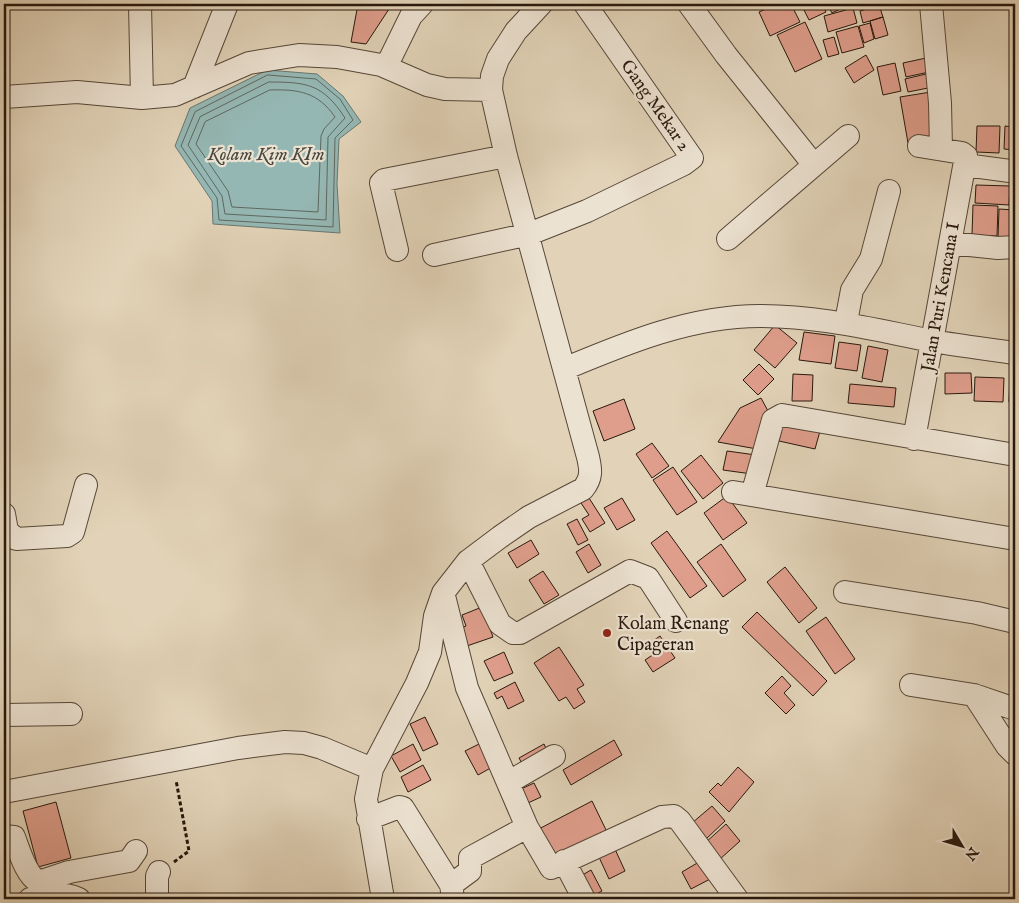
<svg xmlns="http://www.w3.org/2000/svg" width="1019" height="903" font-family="'IM FELL English',serif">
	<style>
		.water { fill: #95b7b3; stroke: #697771 }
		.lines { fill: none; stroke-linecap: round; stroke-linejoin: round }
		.shore { stroke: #5e6860; stroke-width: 1 }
		.building { fill: #df9e8c; stroke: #28180d }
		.minor-casing { stroke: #564738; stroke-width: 24 }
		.path { stroke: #28180d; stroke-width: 3; stroke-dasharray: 4 2.5; stroke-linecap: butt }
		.minor { stroke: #ece2d1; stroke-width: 22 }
		.poi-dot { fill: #8f2418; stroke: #ece2d1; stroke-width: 2 }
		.labels { text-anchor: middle; stroke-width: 4.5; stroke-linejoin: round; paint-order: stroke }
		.street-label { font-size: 18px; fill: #28180d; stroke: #ece2d1 }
		.poi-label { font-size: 18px; fill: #28180d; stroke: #ece2d1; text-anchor: start }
		.water-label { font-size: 19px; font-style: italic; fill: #49483f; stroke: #ece2d1 }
	</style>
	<rect width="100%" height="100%" fill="#e2d3b8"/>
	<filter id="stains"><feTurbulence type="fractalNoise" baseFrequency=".004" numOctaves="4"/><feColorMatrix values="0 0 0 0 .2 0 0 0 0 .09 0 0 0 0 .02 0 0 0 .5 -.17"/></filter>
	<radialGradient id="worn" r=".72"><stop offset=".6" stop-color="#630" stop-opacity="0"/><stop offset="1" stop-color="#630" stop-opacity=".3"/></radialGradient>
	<path class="water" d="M 267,70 L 317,74 L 343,96 L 361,122 L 339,139 L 337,184 L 340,233 L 213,224 L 212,201 L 175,146 L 190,108 Z"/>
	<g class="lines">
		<path class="shore" d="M 268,75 L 316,79 L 340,99 L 353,120 L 335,138 L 333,227 L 219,220 L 217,198 L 181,146 L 195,112 Z
			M 269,82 C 307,82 323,84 345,118 L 328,137 L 326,220 L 225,214 L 222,196 L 188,145 L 200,117 Z
			M 270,90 C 298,89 318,92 335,117 L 324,129 L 321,136 L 318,212 L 232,207 L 228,191 L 196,144 L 205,122 Z"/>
	</g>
	<path class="building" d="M 358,4 L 382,4 L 389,9 L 366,44 L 351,42 Z
		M 777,4 L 791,4 L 800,22 L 770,36 L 759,12 Z
		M 801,4 L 822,4 L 826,12 L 809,20 Z
		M 827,4 L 851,4 L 832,13 Z
		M 859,4 L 877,4 L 860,9 Z
		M 879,5 L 883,17 L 863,23 L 860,11 Z
		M 853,8 L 857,23 L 828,32 L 824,16 Z
		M 883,17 L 888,35 L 875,39 L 870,21 Z
		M 805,22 L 822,59 L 795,72 L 777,35 Z
		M 870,23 L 874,39 L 864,43 L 859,26 Z
		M 858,26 L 864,47 L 842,53 L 836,32 Z
		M 834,37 L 839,54 L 828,57 L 823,40 Z
		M 866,55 L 874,70 L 854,83 L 845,68 Z
		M 926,58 L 929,72 L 906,77 L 903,63 Z
		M 895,63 L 901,91 L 883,95 L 877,67 Z
		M 930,73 L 933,87 L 908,92 L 905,79 Z
		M 931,92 L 939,137 L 908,143 L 900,97 Z
		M 977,126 L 1000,126 L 999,153 L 976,152 Z
		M 1005,126 L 1015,127 L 1015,150 L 1004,149 Z
		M 976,185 L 1010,186 L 1009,205 L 975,203 Z
		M 973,205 L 998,206 L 997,236 L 972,235 Z
		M 999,209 L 1015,210 L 1015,238 L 998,238 Z
		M 1013,311 L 1015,311 L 1015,331 L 1012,331 Z
		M 775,325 L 797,343 L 775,368 L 754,350 Z
		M 804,332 L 835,336 L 831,364 L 799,360 Z
		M 839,342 L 861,345 L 857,371 L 835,368 Z
		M 868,346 L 888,350 L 882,382 L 862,378 Z
		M 759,364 L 774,379 L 758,395 L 743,380 Z
		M 945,373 L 971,373 L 972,393 L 945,394 Z
		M 1010,373 L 1015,373 L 1015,402 L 1009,402 Z
		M 793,374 L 813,375 L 812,401 L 792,401 Z
		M 975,377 L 1004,378 L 1003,402 L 974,401 Z
		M 850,384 L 896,388 L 894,407 L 848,403 Z
		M 761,398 L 768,411 L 757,449 L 718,442 L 740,408 Z
		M 624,399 L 635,429 L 604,441 L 593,411 Z
		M 783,423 L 820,431 L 815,449 L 779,441 Z
		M 652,443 L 669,466 L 652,478 L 636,454 Z
		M 727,451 L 756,455 L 752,474 L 723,470 Z
		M 701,455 L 723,483 L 703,499 L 681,471 Z
		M 673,467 L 697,502 L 677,515 L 653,480 Z
		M 727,496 L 747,523 L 723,540 L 704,513 Z
		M 589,498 L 605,523 L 590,532 L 582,519 L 589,515 L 581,503 Z
		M 622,498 L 635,520 L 617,530 L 604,508 Z
		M 577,519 L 588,540 L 578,545 L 567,524 Z
		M 667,531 L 707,586 L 690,598 L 651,543 Z
		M 531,540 L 539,554 L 517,568 L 508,553 Z
		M 589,544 L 601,565 L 588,573 L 576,552 Z
		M 721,544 L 746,580 L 723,597 L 697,562 Z
		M 785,567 L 817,608 L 799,623 L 767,582 Z
		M 543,571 L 559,595 L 544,604 L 529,580 Z
		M 482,607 L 493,637 L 464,647 L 458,629 L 466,626 L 462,615 Z
		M 757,612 L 827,681 L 813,696 L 742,627 Z
		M 826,617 L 855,659 L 835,674 L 806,631 Z
		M 660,636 L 675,658 L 653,672 L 645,660 L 654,654 L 647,645 Z
		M 559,647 L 584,685 L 577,689 L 585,702 L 574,709 L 566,697 L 559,701 L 534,663 Z
		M 504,652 L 513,673 L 494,681 L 484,661 Z
		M 782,676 L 791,686 L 784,693 L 795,705 L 786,714 L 765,693 Z
		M 515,682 L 524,701 L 508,709 L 502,696 L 497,699 L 494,693 Z
		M 425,717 L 438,744 L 423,751 L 410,724 Z
		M 614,740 L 622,755 L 571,785 L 563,770 Z
		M 483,742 L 496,765 L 478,775 L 465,751 Z
		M 413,744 L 421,760 L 400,772 L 391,756 Z
		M 544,744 L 549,755 L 525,769 L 519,758 Z
		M 423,765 L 431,780 L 408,792 L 401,777 Z
		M 738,767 L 754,782 L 729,812 L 709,792 L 718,783 L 721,786 Z
		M 534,783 L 541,797 L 528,803 L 521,789 Z
		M 592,801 L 608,834 L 553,862 L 537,830 Z
		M 56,802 L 71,858 L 38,867 L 23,811 Z
		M 712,806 L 725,821 L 706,839 L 692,823 Z
		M 726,824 L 740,841 L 719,860 L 704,844 Z
		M 614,847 L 625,871 L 609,879 L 598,855 Z
		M 704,859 L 714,877 L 691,889 L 682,872 Z
		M 591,870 L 602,891 L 591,897 L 579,877 Z"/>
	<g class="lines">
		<g class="minor-casing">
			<path id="minor" d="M 140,4 L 142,98
				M 689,4 L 726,55 L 814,165
				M 931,4 L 940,103 L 941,149
				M 386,67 L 411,16 L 422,4
				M 194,87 L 227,4
				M 4,97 L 77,92 L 142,98 L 175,95 L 249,63 L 299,55 L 337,57 L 381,65 L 427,85 L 445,89 L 491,90
				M 965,165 L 1010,171
				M 728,239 L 848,136
				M 950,243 L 998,248 L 1015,247
				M 397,250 L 381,183 L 384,180 L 506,156
				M 434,255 L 529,234 L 587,211 L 684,164 L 692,158 L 585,4
				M 846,322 L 852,290 L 871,259 L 889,191
				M 564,369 C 626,343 691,316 760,316 C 820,316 875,330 933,341 C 960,346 988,349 1015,353
				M 914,439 L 966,156 L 962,153 L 919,146
				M 733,492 L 1015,539
				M 752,495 L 773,420 L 782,415 L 1015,455
				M 4,514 L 7,531 L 16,539 L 67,536 L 73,532 L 86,485
				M 468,561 L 500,624 L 513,633 L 520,633 L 630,571 L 648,578 L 676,621
				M 845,592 L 977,613 L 1015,622
				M 444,596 L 467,688 L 527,827 L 551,868 L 662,817 L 674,816 L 680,821 L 737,899
				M 911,685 L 974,695 L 1015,709
				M 974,695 L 1007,746 L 1015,754
				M 4,715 L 71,714
				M 509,782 L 554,756
				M 4,792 L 238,748 L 285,742 L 304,743 L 322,748 L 372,769
				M 368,819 L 399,807 L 403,808 L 451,885
				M 4,836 L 14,837 C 19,850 26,876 39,882 L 69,872 L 129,861 L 136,851
				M 564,861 L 584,899
				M 453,898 L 451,885 L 470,871 L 470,858 L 527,827
				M 30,899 C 46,893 63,892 79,899
				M 157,899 L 157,876 L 159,872
				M 383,899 L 366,799 L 372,769 L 417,683 L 430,652 L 435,616 L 443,593 L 468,561 L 500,537 L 529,517 L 583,489 C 592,478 591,470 588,457 L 506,156 L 491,90 L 492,76 L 498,59 L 516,31 L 541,4"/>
		</g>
		<path class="path" d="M 174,862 L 189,851 L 176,780"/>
		<use href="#minor" class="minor"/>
	</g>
	<circle class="poi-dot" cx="607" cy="633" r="5"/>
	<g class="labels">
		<g class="street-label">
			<text transform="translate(656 105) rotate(55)" y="6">Gang Mekar 2</text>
			<text transform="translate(940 297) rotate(-80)" y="6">Jalan Puri Kencana I</text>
		</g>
		<g class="poi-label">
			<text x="617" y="629">Kolam Renang<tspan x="617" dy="21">Cipageran</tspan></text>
		</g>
		<g class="water-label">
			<text x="266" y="160">Kolam Kim KIm</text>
		</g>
	</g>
	<rect width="1019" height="903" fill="none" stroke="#e2d3b8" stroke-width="20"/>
	<rect x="5" y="5" width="1009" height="893" fill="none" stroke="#28180d" stroke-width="2.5"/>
	<rect x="10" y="10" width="999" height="883" fill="none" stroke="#28180d"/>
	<g transform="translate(962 846) rotate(128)" stroke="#ece2d1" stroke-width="4" paint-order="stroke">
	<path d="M0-4L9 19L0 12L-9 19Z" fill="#28180d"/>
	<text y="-8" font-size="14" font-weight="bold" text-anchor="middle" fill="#28180d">N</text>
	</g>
	<rect width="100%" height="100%" filter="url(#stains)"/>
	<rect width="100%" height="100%" fill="url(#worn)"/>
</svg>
